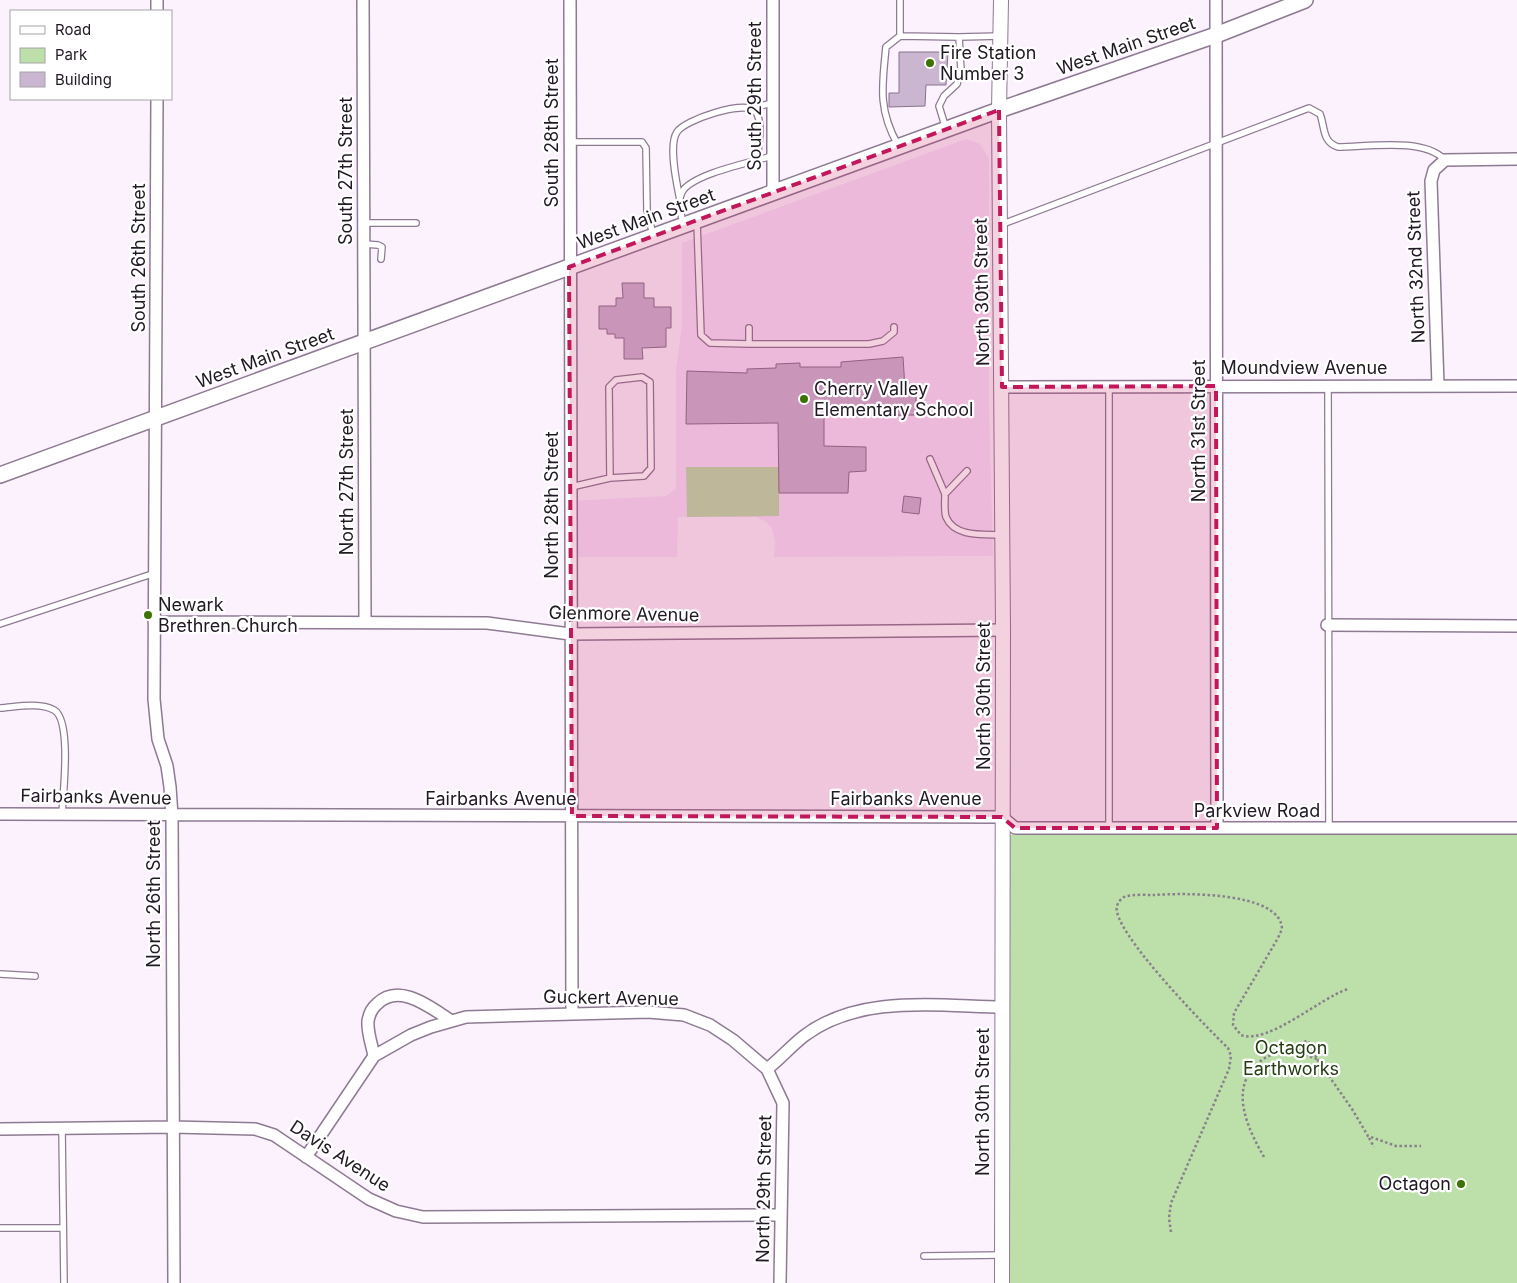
<svg xmlns="http://www.w3.org/2000/svg" width="1517" height="1283" font-family="Inter,sans-serif">
	<style>
		.built { fill: #f7e1fc }
		.green { fill: #bddfaa }
		.building { fill: #cbb6d1; stroke: #86728b }
		.lines { fill: none; stroke-linecap: round; stroke-linejoin: round }
		.service-casing { stroke: #8e7a93; stroke-width: 8 }
		.minor-casing { stroke: #8e7a93; stroke-width: 14 }
		.tertiary-casing { stroke: #8e7a93; stroke-width: 16 }
		.secondary-casing { stroke: #8e7a93; stroke-width: 18 }
		.path { stroke: #89808b; stroke-width: 2.5; stroke-dasharray: 2.5 2.5; stroke-linecap: butt }
		.service { stroke: #fff; stroke-width: 5.5 }
		.minor { stroke: #fff; stroke-width: 11 }
		.tertiary { stroke: #fff; stroke-width: 14 }
		.secondary { stroke: #fff; stroke-width: 15 }
		.marked { fill: #c2185b; fill-opacity: 0.2; stroke: #c2185b; stroke-width: 4; stroke-dasharray: 10 6; stroke-linejoin: round }
		.poi-dot { fill: #3b7302; stroke: #fff; stroke-width: 2 }
		.labels { text-anchor: middle; stroke-width: 4.5; stroke-linejoin: round; paint-order: stroke }
		.street-label { font-size: 18px; fill: #201822; stroke: #fff }
		.poi-label { font-size: 18px; fill: #201822; stroke: #fff; text-anchor: start }
		.park-label { font-size: 18px; fill: #233d11; stroke: #fff }
	</style>
	<rect width="100%" height="100%" fill="#fbf2fd"/>
	<path class="built" d="M 966,139 L 980,144 L 989,159 L 989,407 L 993,556 L 774,557 L 775,541 L 772,529 L 766,522 L 757,517 L 678,517 L 677,557 L 570,557 L 570,501 L 666,496 L 676,489 L 676,370 L 682,325 L 682,243 Z"/>
	<path class="green" d="M 686,467 L 779,467 L 779,516 L 687,517 Z
		M 1517,832 L 1517,1283 L 1005,1283 L 1009,835 Z"/>
	<path class="building" d="M 899,52 L 948,52 L 946,85 L 926,85 L 925,106 L 889,107 L 889,93 L 899,93 Z
		M 622,283 L 644,283 L 644,298 L 654,298 L 654,307 L 671,307 L 671,328 L 666,328 L 666,347 L 642,348 L 643,359 L 624,359 L 624,338 L 615,338 L 615,334 L 607,334 L 607,329 L 599,329 L 599,306 L 616,306 L 616,298 L 623,298 Z
		M 903,357 L 905,388 L 916,387 L 916,415 L 824,416 L 824,446 L 866,447 L 866,471 L 849,472 L 848,493 L 779,493 L 778,423 L 686,424 L 687,371 L 747,373 L 747,369 L 776,368 L 776,364 L 800,363 L 800,367 L 841,367 L 841,362 Z
		M 904,496 L 921,498 L 919,514 L 902,512 Z"/>
	<g class="lines">
		<g class="service-casing">
			<path id="service" d="M 900,36 L 900,0
				M 751,108 L 773,103
				M 946,129 L 939,106 L 944,96 L 957,84 L 961,70 L 959,37 L 1001,36
				M 569,142 L 642,142 L 646,148 L 647,210 L 653,235
				M 898,145 C 878,110 882,86 886,47 L 900,36 L 959,37
				M 680,200 C 677,185 668,145 677,132 C 684,120 744,100 755,111 C 764,121 758,148 757,160
				M 697,222 L 701,335 L 710,343 L 749,344
				M 363,223 L 416,223
				M 683,223 C 681,213 677,202 682,192 C 692,174 752,162 772,156
				M 1000,225 L 1309,108 L 1320,114 C 1325,127 1322,142 1338,147 C 1368,147 1423,137 1445,160
				M 364,244 L 378,245 L 382,247 L 381,259
				M 749,328 L 749,344 L 869,344 L 883,341 L 894,332 L 894,327
				M 1109,386 L 1109,828
				M 1328,386 L 1329,828
				M 930,459 L 945,494 L 967,471
				M 571,487 L 610,478 L 644,476 L 651,468 L 650,382 L 642,377 L 616,380 L 609,387 L 610,478
				M 945,494 C 945,501 944,511 946,517 C 955,538 984,534 1003,535
				M 0,624 L 155,573
				M 0,708 C 16,707 39,702 54,710 C 72,720 63,794 62,814
				M 0,974 L 35,976
				M 62,1129 L 64,1283
				M 0,1228 L 63,1228
				M 924,1256 L 1002,1255"/>
		</g>
		<g class="minor-casing">
			<path id="minor" d="M 157,0 L 157,11
				M 363,0 L 365,621
				M 570,0 L 572,1013
				M 1216,0 L 1217,828
				M 157,99 L 154,699 L 158,739 L 167,766 L 170,787 L 172,816 L 174,1283
				M 773,193 L 773,0
				M 1438,385 L 1431,181 L 1434,170 L 1445,160 L 1517,159
				M 1002,387 L 1517,386
				M 154,622 L 487,623 L 570,634 L 1003,630
				M 1327,625 L 1517,626
				M 0,814 L 1002,817 L 1015,828 L 1517,828
				M 374,1056 C 372,1045 367,1032 368,1021 C 369,1015 372,1008 377,1004 C 399,982 430,1007 450,1020
				M 767,1069 C 780,1059 791,1046 804,1036 C 859,994 937,1006 1002,1007
				M 0,1129 L 173,1127 L 255,1129 L 274,1135 L 369,1199 L 396,1211 L 423,1217 L 781,1215
				M 306,1157 L 374,1056 L 411,1035 L 431,1027 L 466,1017 L 648,1012 L 684,1015 L 710,1025 L 733,1040 L 767,1069 L 783,1103 L 780,1283"/>
		</g>
		<g class="tertiary-casing">
			<path id="tertiary" d="M 1001,0 L 999,110 L 1003,630 L 1002,1283"/>
		</g>
		<g class="secondary-casing">
			<path id="secondary" d="M 0,475 L 999,110 L 1216,35 L 1305,0"/>
		</g>
		<path class="path" d="M 1317,1059 L 1300,1053 L 1301,1045 L 1306,1041 L 1310,1043 L 1317,1059 L 1352,1109 L 1368,1136 L 1396,1146 L 1421,1146
			M 1369,1138 L 1374,1147
			M 1264,1157 C 1248,1129 1229,1090 1257,1064 C 1270,1052 1284,1051 1300,1053
			M 1171,1232 L 1169,1218 L 1171,1203 L 1229,1069 L 1231,1056 L 1228,1048 C 1208,1029 1110,929 1117,906 C 1118,902 1121,899 1124,897 C 1133,894 1145,895 1154,895 C 1181,893 1281,891 1282,929 L 1278,938 L 1234,1013 L 1233,1025 L 1241,1035 C 1268,1045 1320,998 1348,989"/>
		<use href="#service" class="service"/>
		<use href="#minor" class="minor"/>
		<use href="#tertiary" class="tertiary"/>
		<use href="#secondary" class="secondary"/>
	</g>
	<path class="marked" d="M 999,110 L 1002,387 L 1216,386 L 1217,828 L 1015,828 L 1002,817 L 572,816 L 569,267 Z"/>
	<g class="poi-dot">
		<circle cx="930" cy="63" r="5"/>
		<circle cx="804" cy="399" r="5"/>
		<circle cx="148" cy="615" r="5"/>
		<circle cx="1461" cy="1184" r="5"/>
	</g>
	<g class="labels">
		<g class="street-label">
			<text transform="translate(1126 46) rotate(-19)" y="6">West Main Street</text>
			<text transform="translate(755 96) rotate(-90)" y="6">South 29th Street</text>
			<text transform="translate(552 133) rotate(-90)" y="6">South 28th Street</text>
			<text transform="translate(346 171) rotate(-90)" y="6">South 27th Street</text>
			<text transform="translate(646 219) rotate(-20)" y="6">West Main Street</text>
			<text transform="translate(139 258) rotate(-90)" y="6">South 26th Street</text>
			<text transform="translate(1416 267) rotate(-92)" y="6">North 32nd Street</text>
			<text transform="translate(982 292) rotate(-91)" y="6">North 30th Street</text>
			<text transform="translate(265 358) rotate(-20)" y="6">West Main Street</text>
			<text x="1304" y="374">Moundview Avenue</text>
			<text transform="translate(1199 431) rotate(-90)" y="6">North 31st Street</text>
			<text transform="translate(347 482) rotate(-90)" y="6">North 27th Street</text>
			<text transform="translate(552 505) rotate(-90)" y="6">North 28th Street</text>
			<text transform="translate(624 614) rotate(1)" y="6">Glenmore Avenue</text>
			<text transform="translate(984 696) rotate(-90)" y="6">North 30th Street</text>
			<text transform="translate(96 797) rotate(1)" y="6">Fairbanks Avenue</text>
			<text x="501" y="805">Fairbanks Avenue</text>
			<text x="906" y="805">Fairbanks Avenue</text>
			<text x="1257" y="817">Parkview Road</text>
			<text transform="translate(154 894) rotate(-90)" y="6">North 26th Street</text>
			<text transform="translate(611 998) rotate(1)" y="6">Guckert Avenue</text>
			<text transform="translate(983 1102) rotate(-90)" y="6">North 30th Street</text>
			<text transform="translate(340 1156) rotate(33)" y="6">Davis Avenue</text>
			<text transform="translate(764 1189) rotate(-89)" y="6">North 29th Street</text>
		</g>
		<g class="poi-label">
			<text x="940" y="59">Fire Station<tspan x="940" dy="21">Number 3</tspan></text>
			<text x="814" y="395">Cherry Valley<tspan x="814" dy="21">Elementary School</tspan></text>
			<text x="158" y="611">Newark<tspan x="158" dy="21">Brethren Church</tspan></text>
			<text x="1451" y="1190" text-anchor="end">Octagon</text>
		</g>
		<g class="park-label">
			<text x="1291" y="1054">Octagon<tspan x="1291" dy="21">Earthworks</tspan></text>
		</g>
	</g>
	<rect x="10" y="10" width="162" height="90" fill="#ffffff" stroke="#a6a3a7"/>
	<rect x="20" y="26" width="25" height="8" fill="#ffffff" stroke="#a6a3a7"/>
	<text x="55" y="35" font-size="15" fill="#201822">Road</text>
	<rect x="20" y="48" width="25" height="15" fill="#bddfaa" stroke="#a6a3a7"/>
	<text x="55" y="60" font-size="15" fill="#201822">Park</text>
	<rect x="20" y="72" width="25" height="15" fill="#cbb6d1" stroke="#a6a3a7"/>
	<text x="55" y="85" font-size="15" fill="#201822">Building</text>
</svg>
